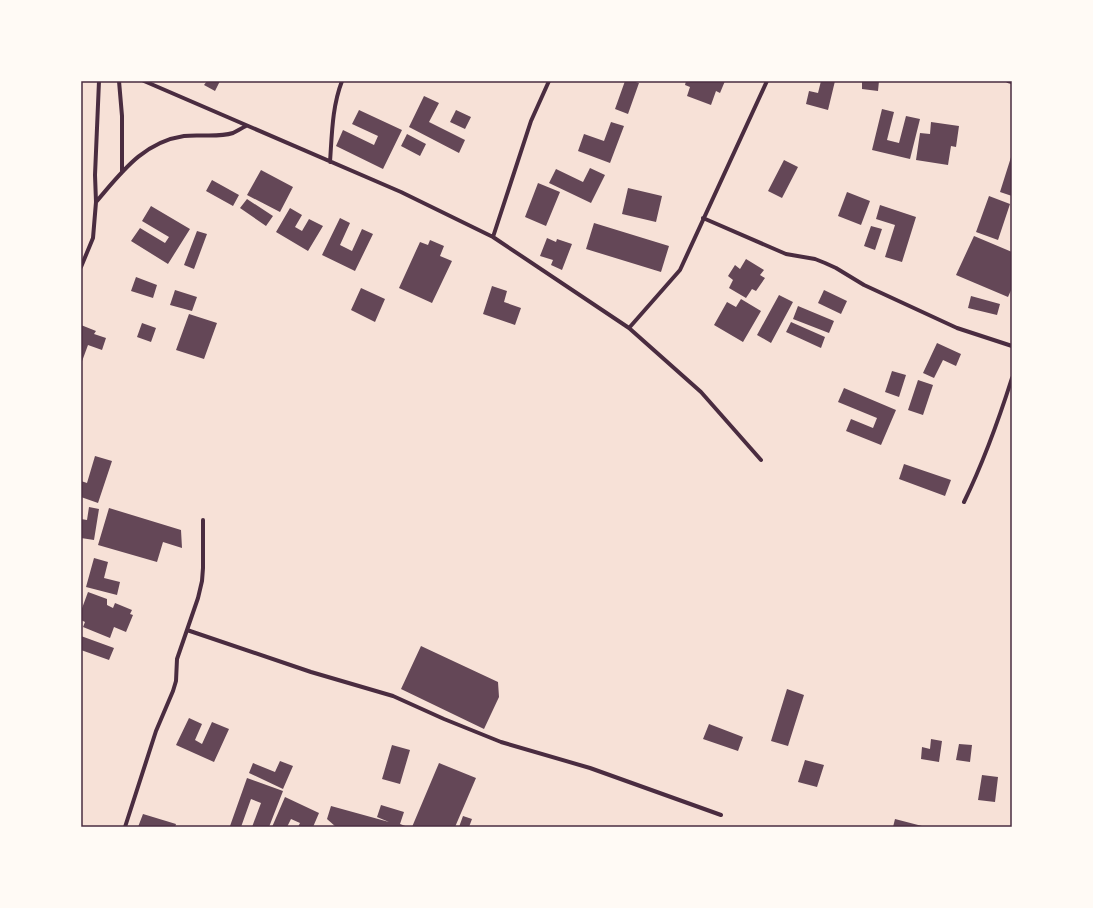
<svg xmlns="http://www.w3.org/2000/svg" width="1093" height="908" font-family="'Varela Round',sans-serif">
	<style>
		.building { fill: #644757 }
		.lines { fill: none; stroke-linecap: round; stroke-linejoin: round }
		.minor { stroke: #4a2c40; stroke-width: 4 }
		.neatline { fill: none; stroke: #4a2c40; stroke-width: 1.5 }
	</style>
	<rect width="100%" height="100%" fill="#f7e1d7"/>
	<path class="building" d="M 207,81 L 220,81 L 215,91 L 204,85 Z
		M 625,81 L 632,81 L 639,83 L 628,114 L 615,109 Z
		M 686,81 L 725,81 L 720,93 L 716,91 L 711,105 L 687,96 L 690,87 L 685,85 Z
		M 821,81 L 835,81 L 828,110 L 806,104 L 809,91 L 818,93 Z
		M 862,81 L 879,81 L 878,91 L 862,89 Z
		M 424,96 L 439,103 L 429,122 L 465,140 L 459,153 L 409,127 Z
		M 882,109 L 894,112 L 887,140 L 899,143 L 906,116 L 920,119 L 910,159 L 872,150 Z
		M 359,110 L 402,130 L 383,169 L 336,146 L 343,130 L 374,145 L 378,136 L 352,124 Z
		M 456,110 L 471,117 L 465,129 L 450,122 Z
		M 611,122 L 624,126 L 610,163 L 578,151 L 584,134 L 604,141 Z
		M 931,122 L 959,126 L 956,147 L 951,146 L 948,165 L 916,160 L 920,133 L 930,134 Z
		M 407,134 L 426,144 L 420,156 L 401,146 Z
		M 1012,154 L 1012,196 L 1000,192 Z
		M 784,160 L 798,167 L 782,198 L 768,191 Z
		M 590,168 L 605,175 L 591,203 L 549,183 L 556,169 L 583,182 Z
		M 261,170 L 293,187 L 280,212 L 247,195 Z
		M 212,180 L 239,195 L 233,206 L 206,191 Z
		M 538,183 L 560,192 L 546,226 L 525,217 Z
		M 628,188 L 662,196 L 656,222 L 622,214 Z
		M 847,192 L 870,201 L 861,225 L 838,216 Z
		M 989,196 L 1010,204 L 998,240 L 976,232 Z
		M 247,199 L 273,216 L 266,226 L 240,208 Z
		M 880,205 L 916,217 L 902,262 L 885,257 L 895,225 L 876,219 Z
		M 151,206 L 190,229 L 168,264 L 131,241 L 140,228 L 165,243 L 169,237 L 142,221 Z
		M 290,208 L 302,215 L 295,227 L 302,231 L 309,219 L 323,226 L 308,251 L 276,232 Z
		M 340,218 L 350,223 L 340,245 L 352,251 L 362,229 L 373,234 L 355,271 L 322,255 Z
		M 594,223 L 669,246 L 661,272 L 586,249 Z
		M 871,226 L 882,229 L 875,250 L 864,246 Z
		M 197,231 L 207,234 L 194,269 L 184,265 Z
		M 974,236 L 1012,252 L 1012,288 L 1008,297 L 956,275 Z
		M 547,238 L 556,242 L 557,239 L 572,244 L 562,270 L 551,265 L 553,260 L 540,256 Z
		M 430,240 L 444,246 L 440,256 L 452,261 L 432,303 L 399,288 L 420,242 L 428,245 Z
		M 746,259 L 764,270 L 760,275 L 765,278 L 756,291 L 752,289 L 746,298 L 729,288 L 733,280 L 728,276 L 735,265 L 740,269 Z
		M 136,277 L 157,285 L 153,298 L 131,291 Z
		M 492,286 L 507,291 L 504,302 L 521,308 L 515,325 L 483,314 Z
		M 361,288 L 385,299 L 375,322 L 351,310 Z
		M 175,290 L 197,297 L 192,311 L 170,305 Z
		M 824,290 L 847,301 L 841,314 L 818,303 Z
		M 779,295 L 793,302 L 771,343 L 757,335 Z
		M 971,296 L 1000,304 L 997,315 L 968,308 Z
		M 741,299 L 761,311 L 743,342 L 714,325 L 727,302 L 736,307 Z
		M 798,306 L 834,321 L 829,333 L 793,319 Z
		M 189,314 L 217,323 L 204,359 L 176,350 Z
		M 791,322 L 825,337 L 821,348 L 786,332 Z
		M 142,323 L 156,328 L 151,342 L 137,337 Z
		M 81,325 L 96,331 L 94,334 L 106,338 L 102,350 L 88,345 L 81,364 Z
		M 937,343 L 961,354 L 956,366 L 943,360 L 934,378 L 923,373 Z
		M 892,371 L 906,375 L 899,397 L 885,392 Z
		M 918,380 L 933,385 L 923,415 L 908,410 Z
		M 844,388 L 896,410 L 881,445 L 846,431 L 851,419 L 873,428 L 877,418 L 838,402 Z
		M 95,456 L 112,461 L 98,503 L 81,497 L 81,481 L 87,483 Z
		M 904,464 L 951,480 L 945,496 L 899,479 Z
		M 89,507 L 99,509 L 94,540 L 81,538 L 81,519 L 87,520 Z
		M 109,508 L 181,530 L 182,548 L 163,542 L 157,562 L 98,545 Z
		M 94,558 L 108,562 L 104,578 L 120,582 L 117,595 L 86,587 Z
		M 88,592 L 107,599 L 107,605 L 113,608 L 115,603 L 132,610 L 130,614 L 133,615 L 126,632 L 114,627 L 110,638 L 83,627 L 85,622 L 81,620 L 81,611 Z
		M 81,636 L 114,648 L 109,660 L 81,650 Z
		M 421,646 L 498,682 L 499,697 L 484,729 L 401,689 Z
		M 787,689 L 804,695 L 788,746 L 771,741 Z
		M 189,718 L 202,724 L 195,740 L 202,744 L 212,722 L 229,729 L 214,762 L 176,745 Z
		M 709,724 L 743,737 L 738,751 L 703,739 Z
		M 931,739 L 942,741 L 939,762 L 921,759 L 922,747 L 930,749 Z
		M 959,744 L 972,745 L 970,762 L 956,760 Z
		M 392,745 L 410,750 L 400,784 L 382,779 Z
		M 805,760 L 824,765 L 817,787 L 798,782 Z
		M 280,761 L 293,766 L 283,789 L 249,773 L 253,763 L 275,772 Z
		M 439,763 L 476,778 L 455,827 L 412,827 Z
		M 982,775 L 998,777 L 995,802 L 978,800 Z
		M 247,778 L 283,791 L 269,827 L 252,827 L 261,803 L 251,799 L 241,827 L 230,826 Z
		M 285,797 L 319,813 L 313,827 L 298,827 L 300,823 L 291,819 L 287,827 L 272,827 Z
		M 381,805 L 404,812 L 400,824 L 408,827 L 336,827 L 327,819 L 331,806 L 389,822 L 377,817 Z
		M 143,814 L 176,824 L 175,827 L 138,827 Z
		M 463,816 L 472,819 L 469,827 L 459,827 Z
		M 895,819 L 922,826 L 922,827 L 893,827 Z"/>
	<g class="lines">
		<path class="minor" d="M 119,81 L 122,116 L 122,172
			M 144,81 L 401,192 L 493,237 L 629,328 L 701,392 L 761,460
			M 1008,81 L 1012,82
			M 330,162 C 332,134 332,107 342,81
			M 96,202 C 121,173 143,142 184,136 C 200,134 217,138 233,133 C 237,131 242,128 246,126
			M 703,218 L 786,254 L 815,259 L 825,263 L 836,268 L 864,285 L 957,328 L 1012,346
			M 493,237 L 531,121 L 549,81
			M 81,267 L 93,238 L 96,202 L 95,175 L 99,81
			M 629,328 L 680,270 L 767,81
			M 964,502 C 984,461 998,422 1012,378
			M 187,630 L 311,672 L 393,696 L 444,719 L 501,742 L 590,768 L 721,815
			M 125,827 L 156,731 L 173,691 L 176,681 L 177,659 L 198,598 L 202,581 L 203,568 L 203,520"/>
	</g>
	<rect width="1093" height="908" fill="none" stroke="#fffaf5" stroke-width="164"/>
	<rect x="82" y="82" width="929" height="744" class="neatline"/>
</svg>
